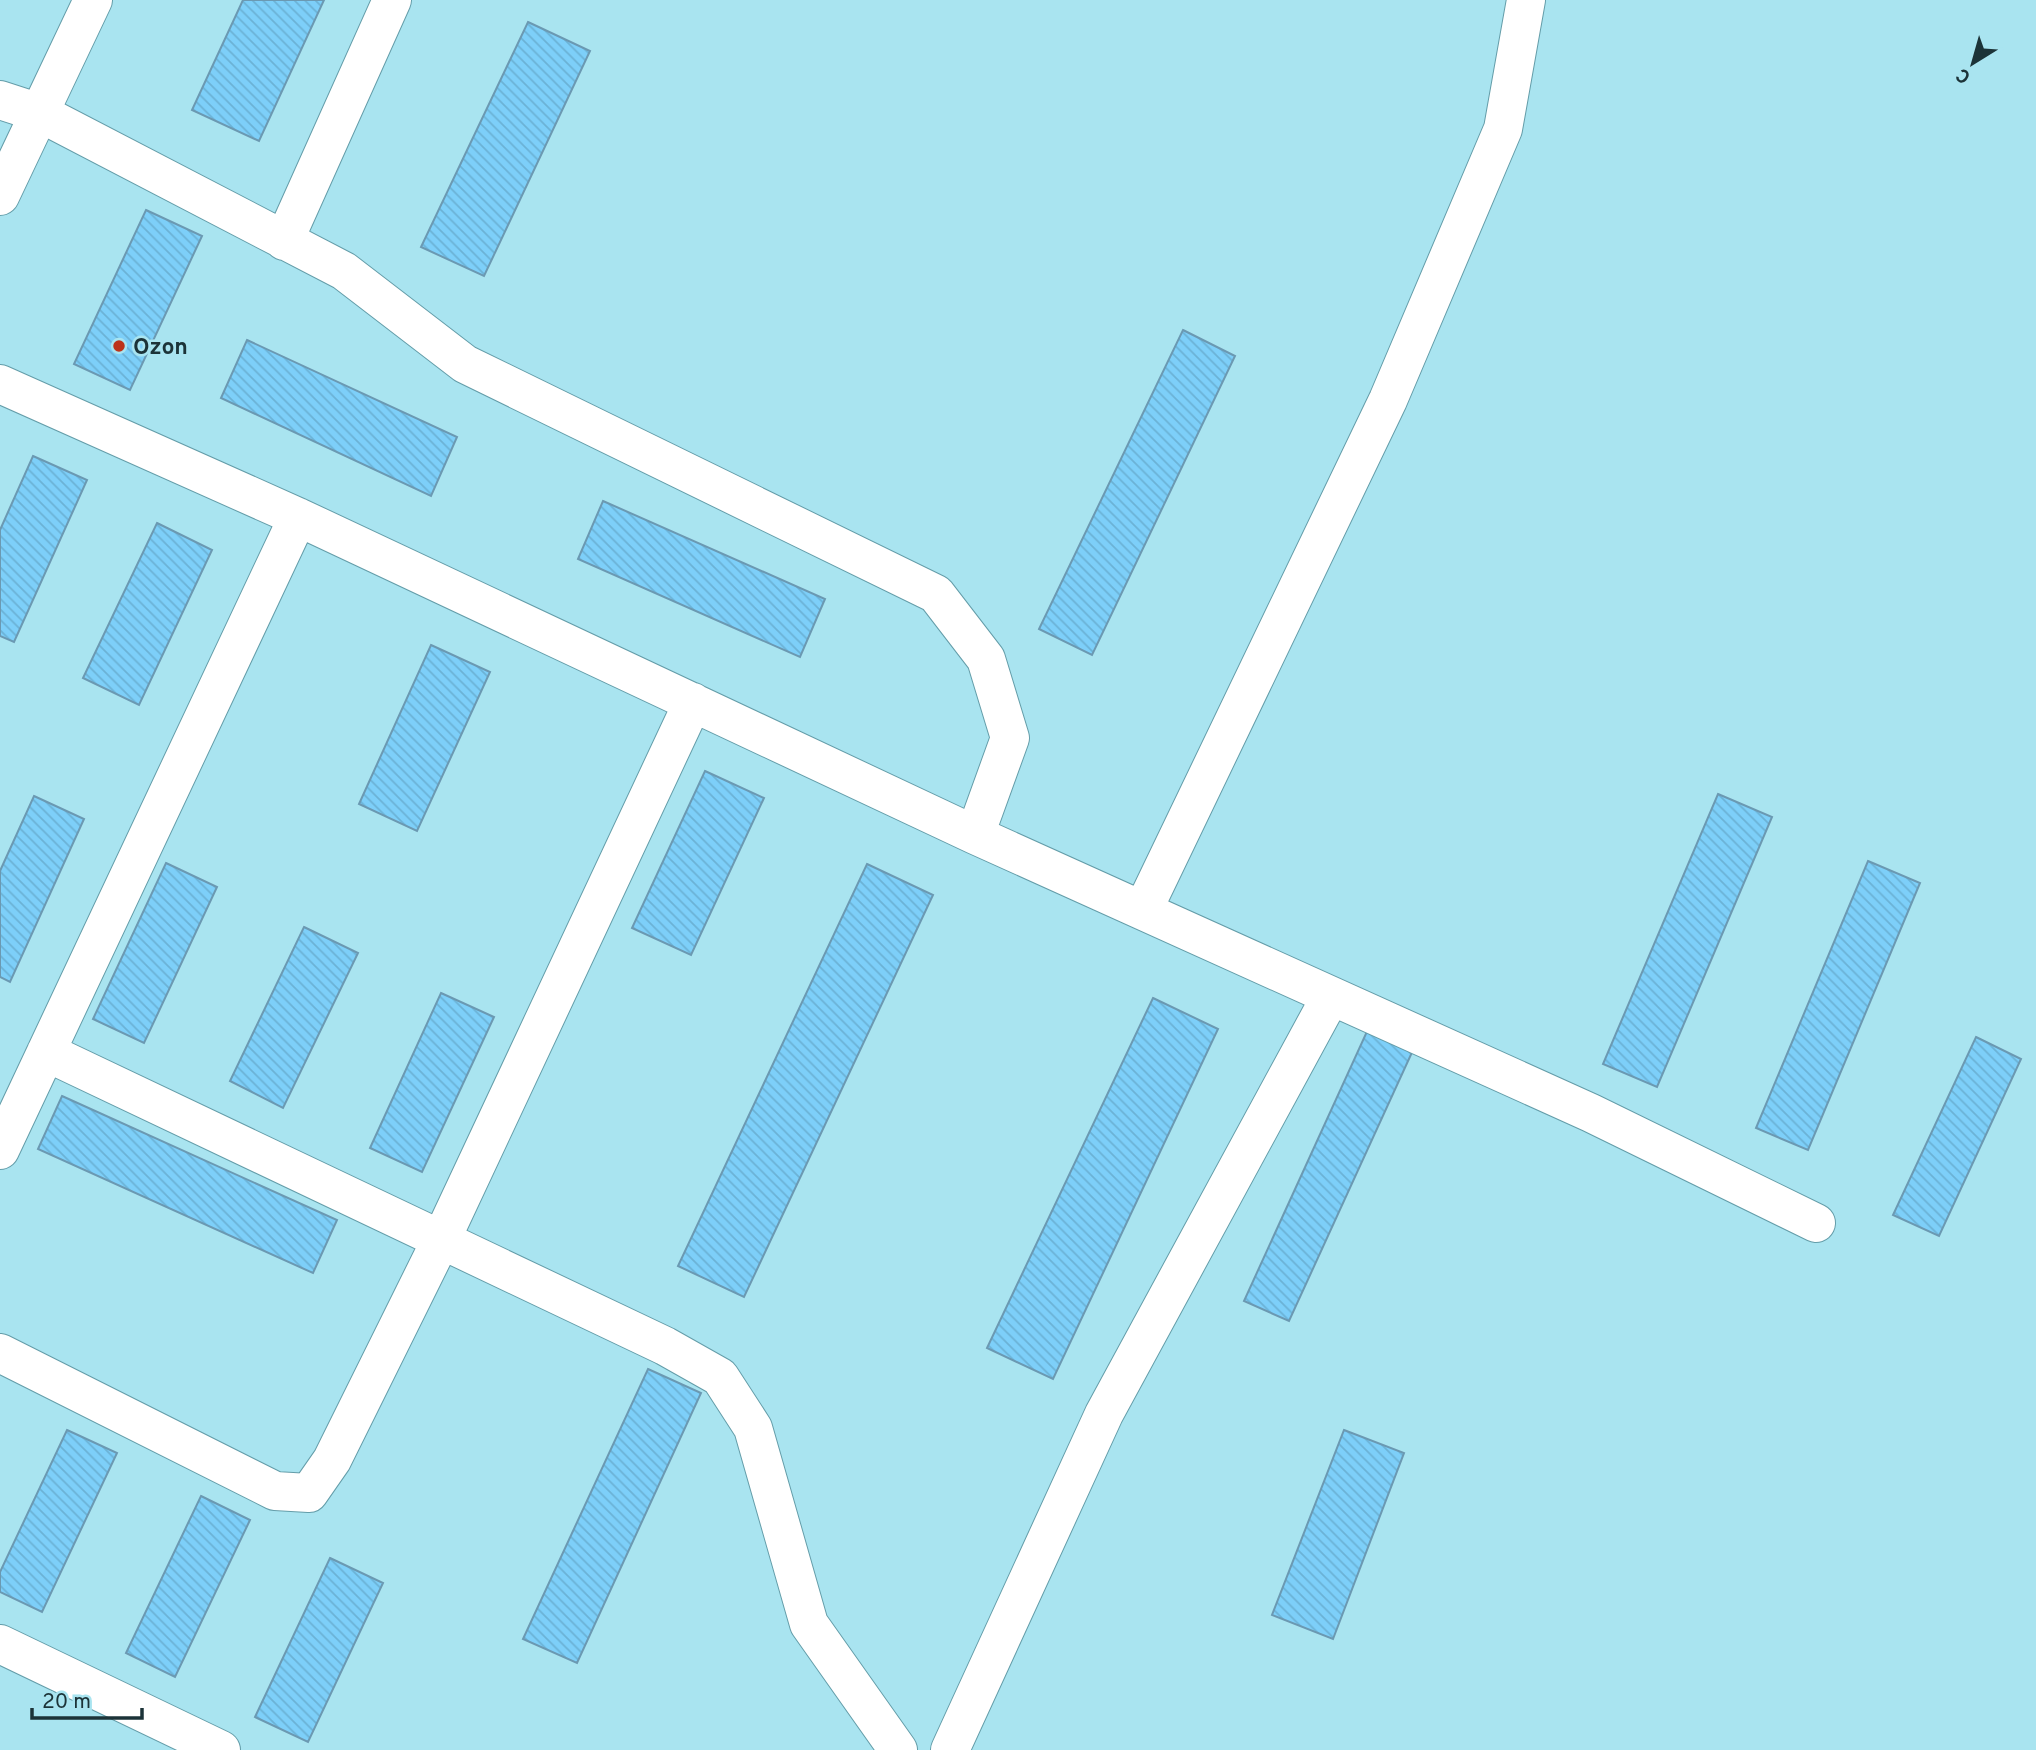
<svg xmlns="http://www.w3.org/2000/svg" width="2036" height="1750" font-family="Overpass,sans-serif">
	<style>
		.building { fill: url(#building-back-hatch); stroke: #6b99b2; stroke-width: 2 }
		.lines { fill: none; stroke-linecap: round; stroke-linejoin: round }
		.minor-casing { stroke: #649da9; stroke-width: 40 }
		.major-casing { stroke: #649da9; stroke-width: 40 }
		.minor { stroke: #fff; stroke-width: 38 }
		.major { stroke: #fff; stroke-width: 38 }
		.poi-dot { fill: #bd3219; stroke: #a9e4f0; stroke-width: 2.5 }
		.labels { text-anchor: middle; stroke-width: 5; stroke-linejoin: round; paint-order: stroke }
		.poi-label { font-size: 23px; font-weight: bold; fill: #1c3338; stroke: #a9e4f0; text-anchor: start }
	</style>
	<defs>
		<pattern id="building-back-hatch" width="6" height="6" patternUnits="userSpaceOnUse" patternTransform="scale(1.75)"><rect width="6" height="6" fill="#7dcff9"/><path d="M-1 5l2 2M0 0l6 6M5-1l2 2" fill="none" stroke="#6bb2d6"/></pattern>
	</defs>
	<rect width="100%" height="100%" fill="#a9e4f0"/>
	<path class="building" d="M 243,0 L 324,0 L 259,141 L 192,110 Z
		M 528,22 L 590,51 L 484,276 L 421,247 Z
		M 146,210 L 202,236 L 130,390 L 74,364 Z
		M 1183,330 L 1235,356 L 1092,655 L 1039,629 Z
		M 247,340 L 457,437 L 431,496 L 221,398 Z
		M 33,456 L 87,480 L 14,642 L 0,636 L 0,530 Z
		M 603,501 L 825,599 L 800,657 L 578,559 Z
		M 157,523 L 212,550 L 139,705 L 83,678 Z
		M 431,645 L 490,672 L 417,831 L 359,804 Z
		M 705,771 L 764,798 L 691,955 L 632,928 Z
		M 1718,794 L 1772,817 L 1657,1087 L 1603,1064 Z
		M 34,796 L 84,819 L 10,982 L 0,977 L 0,871 Z
		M 1868,861 L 1920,883 L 1808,1150 L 1756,1128 Z
		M 166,863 L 217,887 L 144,1043 L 93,1019 Z
		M 867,864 L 933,895 L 744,1297 L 678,1266 Z
		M 304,927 L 358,953 L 283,1108 L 230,1081 Z
		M 441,993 L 494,1017 L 422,1172 L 370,1148 Z
		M 1153,998 L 1218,1029 L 1053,1379 L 987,1348 Z
		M 1369,1027 L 1414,1048 L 1289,1321 L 1244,1301 Z
		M 1976,1037 L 2021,1059 L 1939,1236 L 1893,1215 Z
		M 62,1096 L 337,1220 L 313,1273 L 38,1149 Z
		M 648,1369 L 701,1393 L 577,1663 L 523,1639 Z
		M 67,1430 L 117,1453 L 42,1612 L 0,1592 L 0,1572 Z
		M 1344,1430 L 1404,1453 L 1333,1639 L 1272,1615 Z
		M 201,1496 L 250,1520 L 175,1677 L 126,1653 Z
		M 330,1558 L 383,1583 L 308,1742 L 255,1717 Z"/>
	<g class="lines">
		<g class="minor-casing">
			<path id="minor" d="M 0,100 L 40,113 L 344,271 L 465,364 L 936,594 L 986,659 L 1010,738 L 975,835
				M 284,241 L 392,0
				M 0,384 L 298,517 L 975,835 L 1591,1113 L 1816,1223
				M 1143,910 L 1388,400 L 1503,129 L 1526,0
				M 46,1052 L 665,1346 L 720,1377 L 753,1428 L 809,1624 L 898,1750
				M 0,1150 L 298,517
				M 0,1353 L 275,1491 L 309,1493 L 332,1460 L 441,1240 L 693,702
				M 0,1644 L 221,1750
				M 950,1750 L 1104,1414 L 1331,996"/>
		</g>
		<g class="major-casing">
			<path id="major" d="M 0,196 L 93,0"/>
		</g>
		<use href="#minor" class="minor"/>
		<use href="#major" class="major"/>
	</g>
	<circle class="poi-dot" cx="119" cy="346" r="7"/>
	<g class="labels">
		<g class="poi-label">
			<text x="133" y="354">Ozon</text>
		</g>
	</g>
	<g transform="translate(1973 63) rotate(217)" stroke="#a9e4f0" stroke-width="5" paint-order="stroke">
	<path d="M0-5L12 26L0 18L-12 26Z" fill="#1c3338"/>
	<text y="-10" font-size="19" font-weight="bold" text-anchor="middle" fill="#1c3338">С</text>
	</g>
	<path d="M32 1708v10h110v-10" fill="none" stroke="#1c3338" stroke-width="3.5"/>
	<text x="42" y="1708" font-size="21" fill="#1c3338" stroke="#a9e4f0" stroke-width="5" paint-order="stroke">20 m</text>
</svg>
